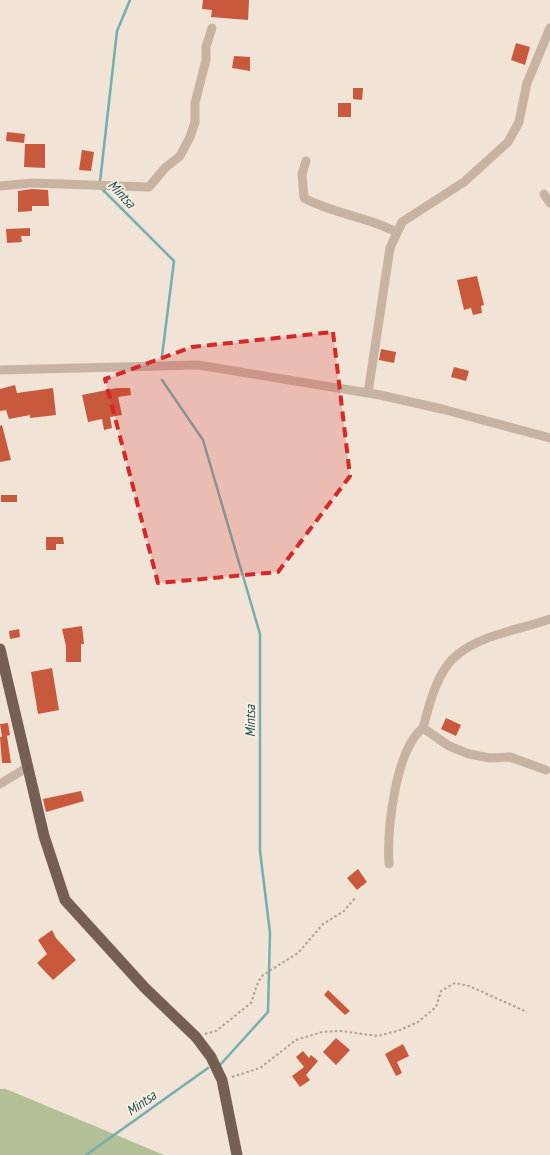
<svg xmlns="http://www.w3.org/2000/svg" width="550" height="1155" font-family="'PT Sans Narrow',sans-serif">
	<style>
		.green { fill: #b3bf96 }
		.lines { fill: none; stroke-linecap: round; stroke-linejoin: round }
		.stream { stroke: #74aeae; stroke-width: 2.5 }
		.building { fill: #c8593c }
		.path { stroke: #b49c8c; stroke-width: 2; stroke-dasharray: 2.5 2.5; stroke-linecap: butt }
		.minor { stroke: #c8b2a2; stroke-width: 9 }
		.major { stroke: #755f55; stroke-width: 11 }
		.marked { fill: #d62828; fill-opacity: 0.2; stroke: #d62828; stroke-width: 4; stroke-dasharray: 10 6; stroke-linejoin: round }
		.labels { text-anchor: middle; stroke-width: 4; stroke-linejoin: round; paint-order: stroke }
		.water-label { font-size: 14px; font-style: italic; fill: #1a5354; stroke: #f9ede1 }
	</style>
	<rect width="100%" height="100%" fill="#f1e3d5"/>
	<path class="green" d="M 0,1089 L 6,1089 L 164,1155 L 0,1155 Z"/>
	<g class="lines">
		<path class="stream" d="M 100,182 L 117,31 L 130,0
			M 102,189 L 174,261 L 162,356
			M 162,380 L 203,440 L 260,634 L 260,851 L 270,933 L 268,1012 L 220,1065
			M 86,1155 L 208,1068"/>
	</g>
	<path class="building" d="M 203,0 L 249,0 L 248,20 L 211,17 L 212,10 L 202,9 Z
		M 516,43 L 530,47 L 525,65 L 511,60 Z
		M 234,56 L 250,57 L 250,71 L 232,68 Z
		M 353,88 L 363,88 L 362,100 L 353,99 Z
		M 338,103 L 351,103 L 351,117 L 338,117 Z
		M 7,132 L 25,134 L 24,143 L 6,141 Z
		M 25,144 L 45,144 L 45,168 L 24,167 Z
		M 82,150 L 94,152 L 91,171 L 79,170 Z
		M 32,189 L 48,190 L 49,206 L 32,206 L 32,211 L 18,212 L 18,191 Z
		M 30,228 L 30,236 L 21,236 L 22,242 L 7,243 L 6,229 Z
		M 477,276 L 484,305 L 481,306 L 482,313 L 473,315 L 471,308 L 464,310 L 457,280 Z
		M 381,349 L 396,352 L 394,363 L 379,360 Z
		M 454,367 L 469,371 L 466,381 L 451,377 Z
		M 15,385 L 17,393 L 53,388 L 56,415 L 30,418 L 30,415 L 9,419 L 6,410 L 0,411 L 0,389 Z
		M 117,388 L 130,388 L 131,395 L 118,397 L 122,415 L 110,417 L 112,428 L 104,430 L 102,419 L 88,422 L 82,395 Z
		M 2,425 L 11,460 L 0,462 L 0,426 Z
		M 1,495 L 17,495 L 17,502 L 1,502 Z
		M 46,537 L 63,537 L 64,544 L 56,544 L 56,550 L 46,550 Z
		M 82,626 L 84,644 L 81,644 L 81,662 L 66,662 L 66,646 L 62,629 Z
		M 19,629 L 20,637 L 10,639 L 9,631 Z
		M 52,668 L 59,710 L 38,714 L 31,672 Z
		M 446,718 L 461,725 L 456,736 L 441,729 Z
		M 8,723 L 10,735 L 2,737 L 0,724 Z
		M 7,736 L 11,763 L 2,763 L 0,737 Z
		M 81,791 L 84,801 L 46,812 L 43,799 Z
		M 358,869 L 367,882 L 357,890 L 347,878 Z
		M 52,930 L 56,938 L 76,960 L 53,980 L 37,963 L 47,954 L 38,940 Z
		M 328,990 L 350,1011 L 345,1015 L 324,995 Z
		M 336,1038 L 350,1050 L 336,1065 L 323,1052 Z
		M 403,1044 L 409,1056 L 397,1062 L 402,1073 L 396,1076 L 385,1054 Z
		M 303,1051 L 309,1058 L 311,1055 L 318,1061 L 306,1075 L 310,1080 L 300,1087 L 292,1076 L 304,1067 L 296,1057 Z"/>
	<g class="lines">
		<path class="path" d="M 205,1034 L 216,1031 L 251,1003 L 258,982 L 263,975 L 298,953 L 323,924 L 344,911 L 355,898
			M 232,1077 L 260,1068 L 296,1040 L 322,1032 L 341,1031 L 378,1036 L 400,1030 L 418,1022 L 436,1007 L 441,991 L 455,983 L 469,986 L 527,1012"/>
		<path class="minor" d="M 306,161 L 302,174 L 304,198 C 333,214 366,216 396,232
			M 0,186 L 32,183 L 149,187 L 165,168 L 180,156 L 190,137 L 195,122 L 195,103 L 206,60 L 206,47 L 212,28
			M 544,194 L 550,203
			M 0,370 L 198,365 L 380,395 L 442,409 L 550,438
			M 368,393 L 390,248 L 402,222 L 464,182 L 508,142 L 519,122 L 527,83 L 550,28
			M 546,770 L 510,757 L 490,758 L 469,754 L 449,746 L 423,728 C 429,705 437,671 457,655 C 482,634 520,630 550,619
			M 0,784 L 28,767
			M 389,864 C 387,830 395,750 423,728"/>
		<path class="major" d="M 0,649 L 44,836 L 65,900 L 145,988 L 196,1037 L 211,1057 L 222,1080 L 237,1155"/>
	</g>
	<path class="marked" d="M 333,332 L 350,476 L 278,572 L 158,583 L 105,379 L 192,347 Z"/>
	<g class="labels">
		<g class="water-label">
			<text transform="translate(122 194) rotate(47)" y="5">Mintsa</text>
			<text transform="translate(250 721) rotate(-90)" y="5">Mintsa</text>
			<text transform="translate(141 1103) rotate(-35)" y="5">Mintsa</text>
		</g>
	</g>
</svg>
